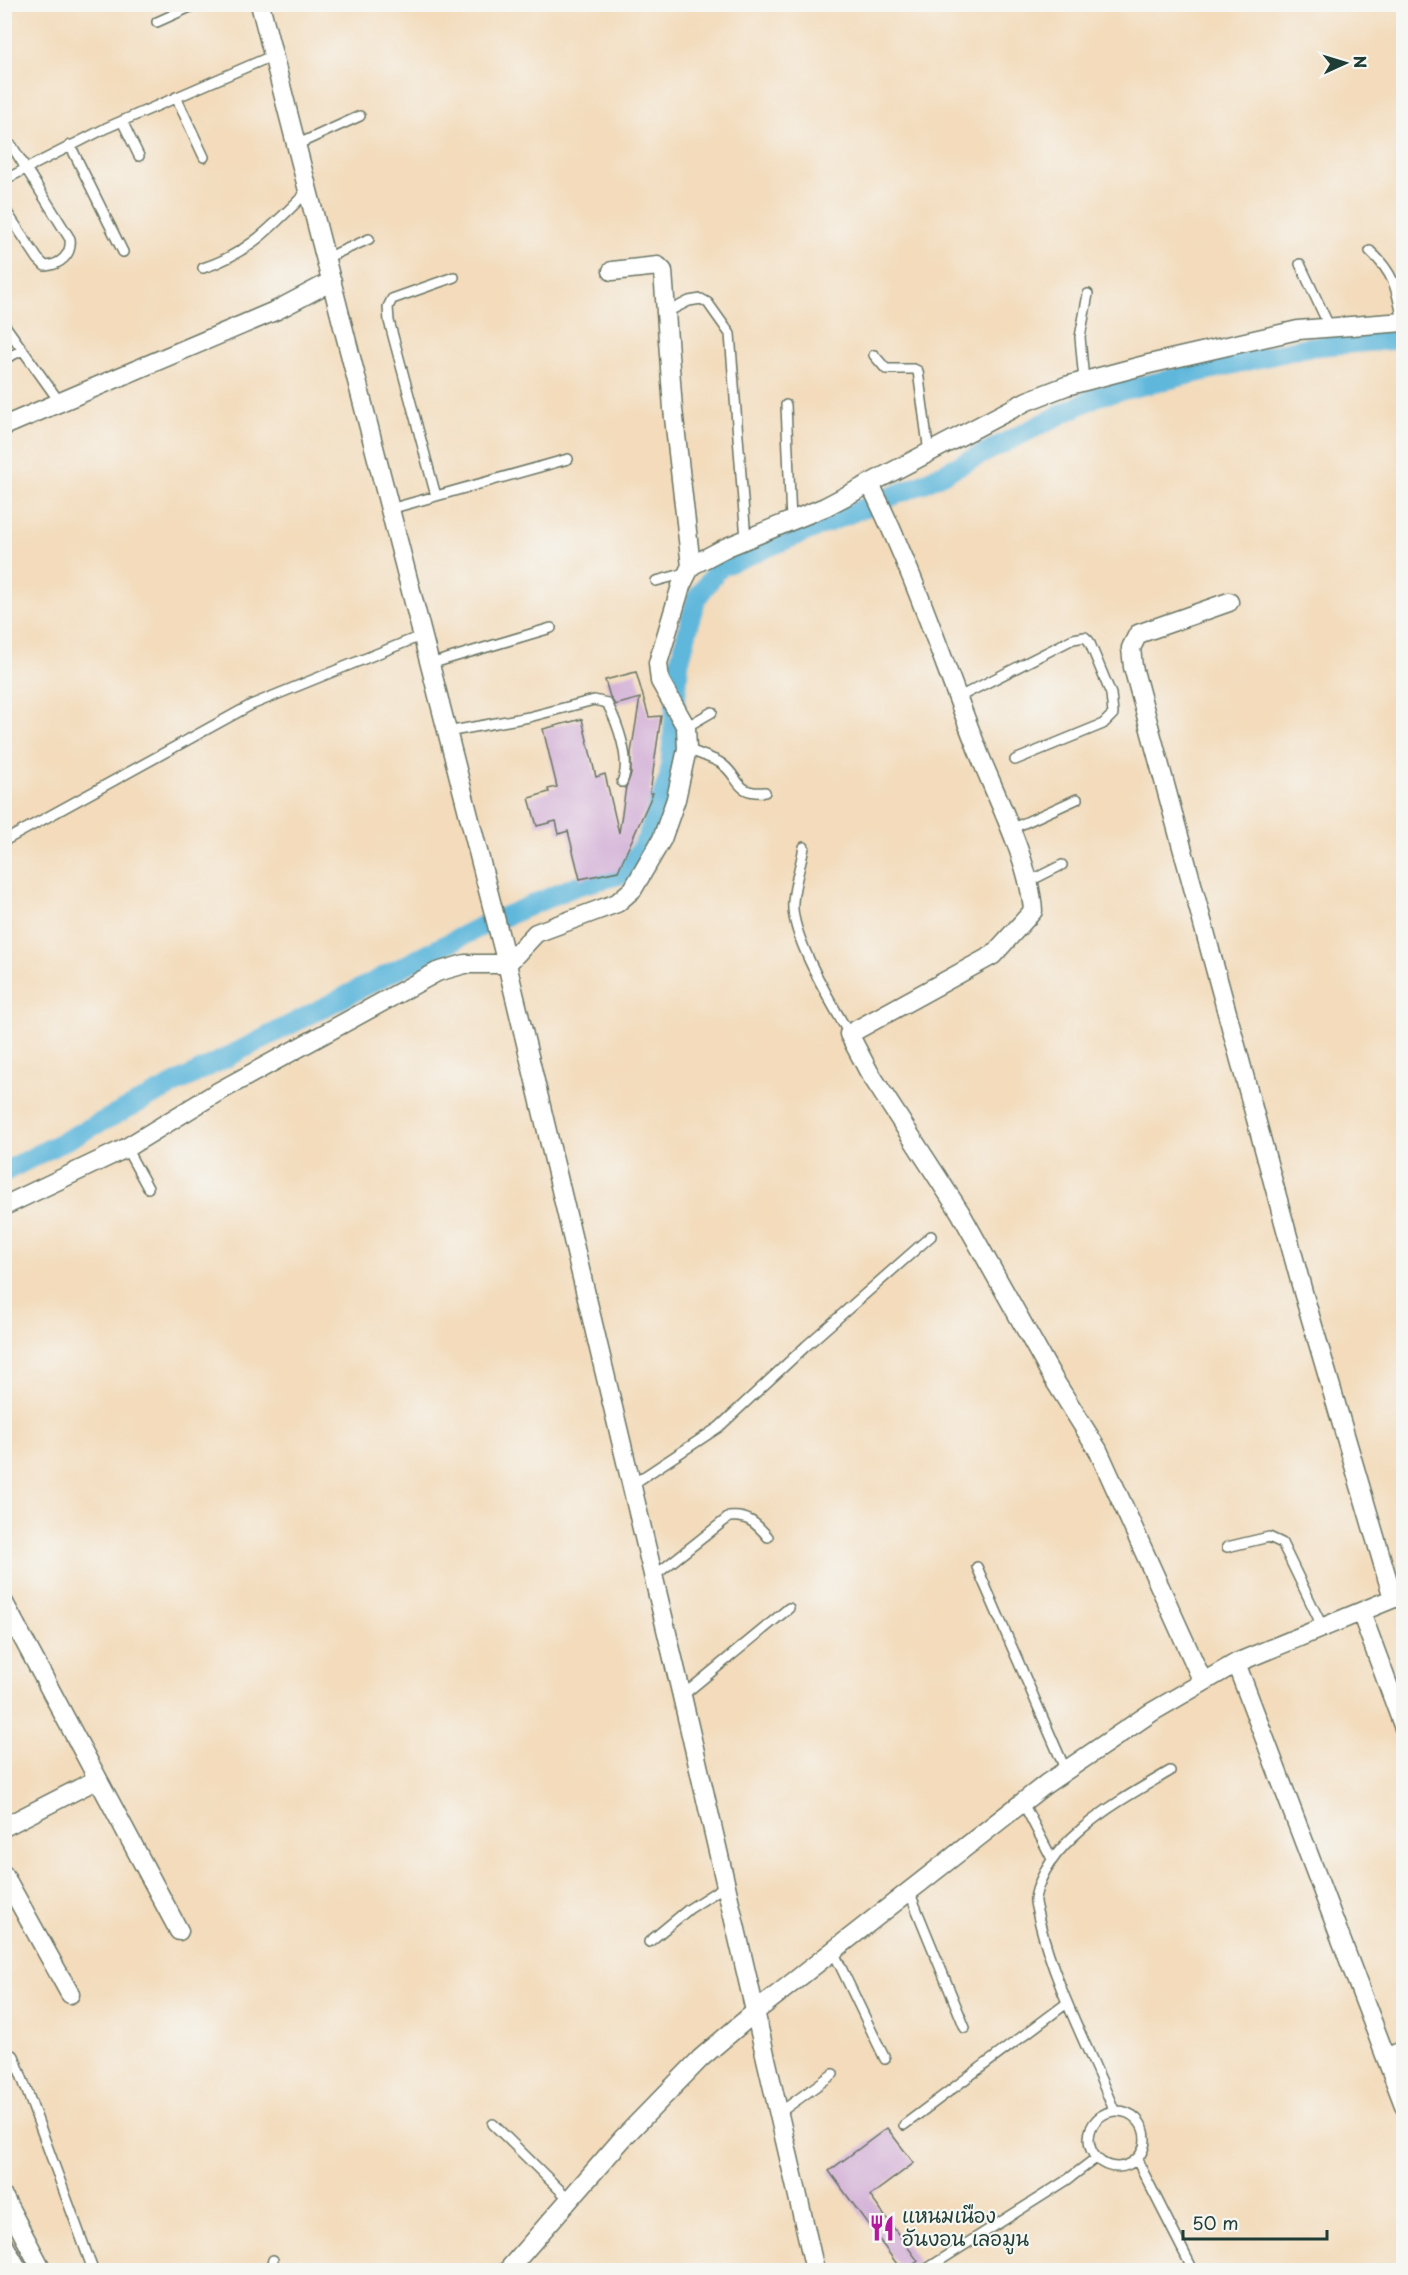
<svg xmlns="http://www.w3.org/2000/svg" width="1408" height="2275" font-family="'Playpen Sans','Playpen Sans Thai',sans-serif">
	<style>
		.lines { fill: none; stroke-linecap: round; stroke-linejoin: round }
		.canal { stroke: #5eb7db; stroke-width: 20 }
		.building { fill: #d2aed6 }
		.lane-casing { stroke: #697463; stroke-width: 12 }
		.street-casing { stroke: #697463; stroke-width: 21 }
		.lane { stroke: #fff; stroke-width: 9 }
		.street { stroke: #fff; stroke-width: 18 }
		.labels { text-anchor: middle; stroke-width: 4.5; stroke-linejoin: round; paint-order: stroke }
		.poi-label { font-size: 20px; fill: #1f3d34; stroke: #f6f6f2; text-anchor: start }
	</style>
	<rect width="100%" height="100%" fill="#f6f6f2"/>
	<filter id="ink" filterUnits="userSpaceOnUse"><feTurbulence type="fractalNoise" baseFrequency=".0167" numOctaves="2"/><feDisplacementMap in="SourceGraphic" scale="12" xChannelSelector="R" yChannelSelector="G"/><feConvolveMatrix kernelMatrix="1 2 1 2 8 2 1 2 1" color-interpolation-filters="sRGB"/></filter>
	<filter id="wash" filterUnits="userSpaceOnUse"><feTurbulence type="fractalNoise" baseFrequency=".008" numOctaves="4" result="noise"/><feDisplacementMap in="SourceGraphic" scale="24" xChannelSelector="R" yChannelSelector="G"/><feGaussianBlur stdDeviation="1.35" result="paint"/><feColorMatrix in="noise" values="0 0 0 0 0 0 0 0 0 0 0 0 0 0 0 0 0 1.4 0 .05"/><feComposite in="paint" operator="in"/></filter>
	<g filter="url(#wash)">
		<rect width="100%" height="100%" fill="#f3dbbb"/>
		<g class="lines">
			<path class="canal" d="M 4,1172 L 478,928 L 576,886 L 627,873 L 647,838 L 669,777 L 679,664 L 696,599 L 720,567 L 922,484 L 1098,396 L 1307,347 L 1404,339"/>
		</g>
		<g id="blocks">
			<path class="building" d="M 636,672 L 649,717 L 661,716 L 650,793 L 653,793 L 618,871 L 580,879 L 568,831 L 559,834 L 556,821 L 537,826 L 529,798 L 549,792 L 548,789 L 557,787 L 543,729 L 582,719 L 596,777 L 605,774 L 619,833 L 626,787 L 631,774 L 631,753 L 640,698 L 615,705 L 610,697 L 605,680 Z
				M 887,2128 L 914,2163 L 870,2196 L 918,2261 L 905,2271 L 902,2271 L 829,2171 Z"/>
		</g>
	</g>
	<g filter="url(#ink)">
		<use href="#blocks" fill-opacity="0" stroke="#697463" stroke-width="1.5"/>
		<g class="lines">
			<g class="lane-casing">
				<path id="lane" d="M 157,22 L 197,4
					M 176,97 L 204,157
					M 122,121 L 139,156
					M 4,143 L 12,146 L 70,239 C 72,255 60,265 45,266 L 38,259 L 4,208
					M 70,145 L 123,252
					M 296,145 L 360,116
					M 4,180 L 106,128 L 274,55
					M 1370,251 C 1395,274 1397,290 1403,322
					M 326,258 L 369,239
					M 1300,264 L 1330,328
					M 203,268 C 250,253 274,224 308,191
					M 665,313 L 689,301 L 701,299 L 708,303 L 730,334 L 746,539
					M 4,324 L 59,401
					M 874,355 L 886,369 L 914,369 L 918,371 L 929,453
					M 4,359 L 23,350
					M 1084,381 L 1080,337 L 1088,294
					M 786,405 L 791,521
					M 436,496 L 389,321 L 388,307 L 392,299 L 454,277
					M 390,509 L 568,459
					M 656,581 L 686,573
					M 430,664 L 551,628
					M 957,698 L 1073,639 L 1085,637 L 1089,641 L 1111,694 L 1113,714 L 1103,724 L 1015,760
					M 686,727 L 712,712
					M 447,732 L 529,717 L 594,700 L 607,703 C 617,722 632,761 622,782
					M 687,749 C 697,753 709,757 719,762 C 741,775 733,795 765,792
					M 1009,830 L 1077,799
					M 4,841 L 251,705 L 423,635
					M 804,847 C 801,865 794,884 793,902 C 790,935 832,1004 849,1034
					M 1028,882 L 1062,865
					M 126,1148 L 148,1188
					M 630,1486 L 719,1427 L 806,1346 L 931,1236
					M 1227,1547 L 1269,1537 L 1282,1543 L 1323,1628
					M 977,1567 L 1066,1771
					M 653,1577 L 729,1517 C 748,1515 756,1523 768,1537
					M 682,1696 L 789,1608
					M 1023,1803 L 1052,1859
					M 909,1891 L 965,2028
					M 649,1942 L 689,1909 L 725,1886
					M 833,1951 L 885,2059
					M 4,2051 L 14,2056 L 93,2270
					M 1114,2110 C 1088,2047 1055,1986 1039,1920 C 1038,1913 1034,1904 1035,1898 C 1047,1838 1123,1799 1170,1771
					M1089 2139a28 28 0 1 1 56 0a28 28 0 1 1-56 0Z
					M 779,2113 L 833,2074
					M 493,2124 L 570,2200
					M 904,2125 L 1067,2003
					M 1137,2160 L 1193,2270
					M 270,2270 L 273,2260
					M 925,2270 L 1067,2180 L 1096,2158"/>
			</g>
			<g class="street-casing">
				<path id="street" d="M 260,4 L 507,964 L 682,1696 L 815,2270
					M 612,271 L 658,266 L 663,271 L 673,409 L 691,566
					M 4,426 L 277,310 L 332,281
					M 870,484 C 914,572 944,665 980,756 C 998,801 1030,863 1033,911 L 993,955 L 849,1034 L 869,1072 L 960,1212 L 1053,1378 L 1098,1450 L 1203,1682
					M 1229,602 L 1138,634 L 1131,648 L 1133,667 L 1303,1292 L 1393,1598
					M 4,1206 L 126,1148 L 216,1093 L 437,972 L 465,964 L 507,964 L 536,933 L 617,903 L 633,889 L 662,839 L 676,799 L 687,749 L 686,727 L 660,681 L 658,663 L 681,586 L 691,566 L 727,547 L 825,507 L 1027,401 L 1066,386 L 1149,364 L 1298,330 L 1404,322
					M 4,1603 L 179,1931
					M 1361,1612 L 1404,1728
					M 1236,1663 L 1404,2105
					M 4,1827 L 98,1779
					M 4,1875 L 70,1994
					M 1386,2058 L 1404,2050
					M 4,2198 L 42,2270
					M 4,2245 L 18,2270
					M 508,2270 L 624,2137 L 701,2058 L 755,2012 L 1046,1784 L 1152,1712 L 1236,1663 L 1404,1594"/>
			</g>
			<use href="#lane" class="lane"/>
			<use href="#street" class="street"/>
		</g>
	</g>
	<defs>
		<g id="restaurant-bare" transform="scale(2.07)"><path d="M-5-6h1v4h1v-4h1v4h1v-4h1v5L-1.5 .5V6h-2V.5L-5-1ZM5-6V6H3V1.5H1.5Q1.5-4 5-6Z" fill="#b5179e" stroke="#f6f6f2" stroke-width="2.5" paint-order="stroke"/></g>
	</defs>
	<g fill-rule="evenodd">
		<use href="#restaurant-bare" x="882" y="2228"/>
	</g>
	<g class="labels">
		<g class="poi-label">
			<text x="902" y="2223">แหนมเนือง<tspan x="902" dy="23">อันงอน เลอมูน</tspan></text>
		</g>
	</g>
	<rect width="1408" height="2275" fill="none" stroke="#f6f6f2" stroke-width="24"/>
	<g transform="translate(1345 63) rotate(86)" stroke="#f6f6f2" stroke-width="4.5" paint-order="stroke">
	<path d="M0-4.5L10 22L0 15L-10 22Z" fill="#1f3d34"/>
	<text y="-9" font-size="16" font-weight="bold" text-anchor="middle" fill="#1f3d34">N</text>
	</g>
	<path d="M1183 2230v9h144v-9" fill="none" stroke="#1f3d34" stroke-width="3"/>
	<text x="1192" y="2230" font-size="18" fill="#1f3d34" stroke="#f6f6f2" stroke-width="4.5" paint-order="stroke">50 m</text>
</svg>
